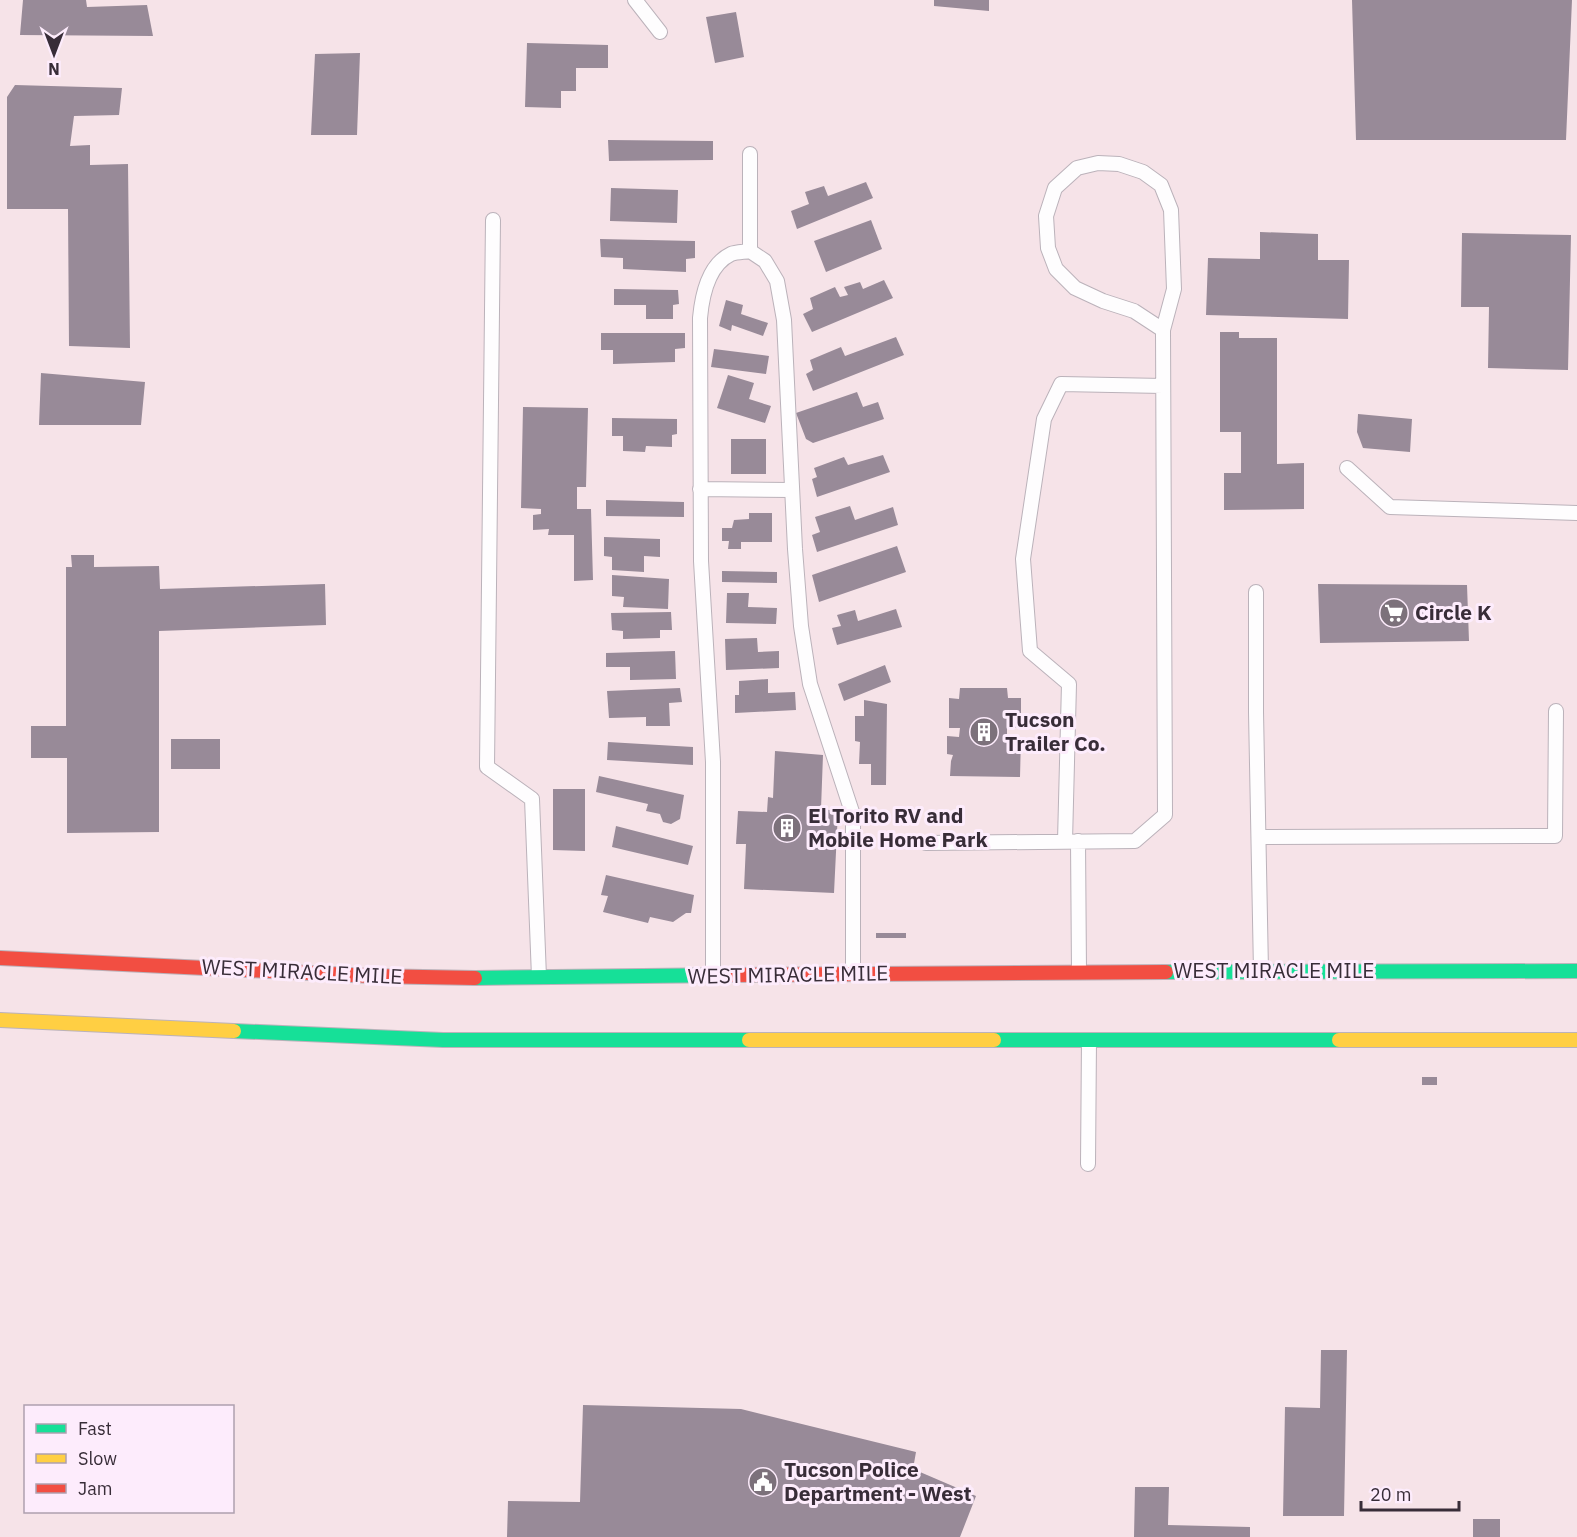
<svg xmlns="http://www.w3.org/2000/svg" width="1577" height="1537" font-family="'IBM Plex Sans',sans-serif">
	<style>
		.industrial { fill: #f6e3e8; fill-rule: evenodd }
		.building { fill: #988a98 }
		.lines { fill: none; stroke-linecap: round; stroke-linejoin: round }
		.lane-casing { stroke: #bbb2ba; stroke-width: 16 }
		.fast-casing { stroke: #bbb2ba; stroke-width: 16 }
		.slow-casing { stroke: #bbb2ba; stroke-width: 16 }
		.jam-casing { stroke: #bbb2ba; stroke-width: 16 }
		.lane { stroke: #fefdfe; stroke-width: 14 }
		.fast { stroke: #16e098; stroke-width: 14 }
		.slow { stroke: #ffcf43; stroke-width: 14 }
		.jam { stroke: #f24e42; stroke-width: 14 }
		.labels { text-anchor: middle; stroke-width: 6; stroke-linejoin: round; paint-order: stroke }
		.poi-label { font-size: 21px; font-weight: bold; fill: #382d38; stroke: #fdecfc; text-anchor: start }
		.street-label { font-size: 21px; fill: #382d38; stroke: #fdecfc }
	</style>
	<rect width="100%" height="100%" fill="#f9f0f8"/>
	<path class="industrial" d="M 0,0 L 1577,0 L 1577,1537 L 0,1537 ZM 26,1406 L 232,1406 L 232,1512 L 26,1512 Z"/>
	<path class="building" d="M 23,0 L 86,0 L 87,7 L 147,5 L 153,36 L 20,35 Z
		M 934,0 L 989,0 L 989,11 L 934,6 Z
		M 1352,0 L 1572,0 L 1566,140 L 1356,140 Z
		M 736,12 L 744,57 L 715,63 L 706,17 Z
		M 527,43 L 608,45 L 608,68 L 576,68 L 576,91 L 561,91 L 561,108 L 525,107 Z
		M 360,53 L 357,135 L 311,135 L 315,54 Z
		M 15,85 L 122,88 L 119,115 L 74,116 L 70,146 L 90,145 L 90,165 L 128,164 L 130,348 L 69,346 L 68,209 L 7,209 L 7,97 Z
		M 608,140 L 713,141 L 713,160 L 609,161 Z
		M 866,182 L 873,198 L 797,229 L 791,211 L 809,204 L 805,192 L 824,186 L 828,196 Z
		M 611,188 L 678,190 L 677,223 L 610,221 Z
		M 871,220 L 882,249 L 826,272 L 814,241 Z
		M 1260,232 L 1318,234 L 1318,260 L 1349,260 L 1348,319 L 1206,315 L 1208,258 L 1260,259 Z
		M 1462,233 L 1571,235 L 1568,370 L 1488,368 L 1489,307 L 1461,307 Z
		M 600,239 L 695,241 L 695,258 L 686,259 L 686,272 L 623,269 L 623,258 L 601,257 Z
		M 884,280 L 893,298 L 812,332 L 803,314 L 813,309 L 810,298 L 835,287 L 840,297 L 848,295 L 844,287 L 860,282 L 863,289 Z
		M 614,289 L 678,290 L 679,304 L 673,305 L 673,319 L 646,319 L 646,305 L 614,305 Z
		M 726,300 L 743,305 L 741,314 L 768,323 L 763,336 L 732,325 L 731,331 L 719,326 Z
		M 1220,332 L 1239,332 L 1239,338 L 1277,338 L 1277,464 L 1304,463 L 1304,509 L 1224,510 L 1224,473 L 1241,473 L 1241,432 L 1220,432 Z
		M 601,333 L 685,333 L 685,348 L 675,349 L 675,362 L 613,364 L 613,350 L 601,350 Z
		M 896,337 L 904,355 L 813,391 L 806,374 L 813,370 L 810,360 L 841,347 L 845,356 Z
		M 714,349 L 769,356 L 766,374 L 711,367 Z
		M 41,373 L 145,382 L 141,425 L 39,425 Z
		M 728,375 L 754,383 L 749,399 L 771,406 L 765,423 L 717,408 Z
		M 857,392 L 863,407 L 878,402 L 884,419 L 813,443 L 806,439 L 796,413 Z
		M 523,407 L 588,408 L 586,487 L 577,487 L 577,509 L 591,509 L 593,580 L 574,581 L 574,535 L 548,535 L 549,529 L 533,530 L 533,515 L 541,514 L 541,509 L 521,508 Z
		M 1358,414 L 1412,419 L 1410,452 L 1363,448 L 1357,432 Z
		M 612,418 L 677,419 L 677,434 L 672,435 L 672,447 L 646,446 L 645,452 L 623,451 L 623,436 L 612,436 Z
		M 731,439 L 766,439 L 766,474 L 731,474 Z
		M 883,455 L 890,472 L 817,497 L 812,479 L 817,477 L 814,468 L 844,457 L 848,465 Z
		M 606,500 L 684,502 L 684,517 L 606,516 Z
		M 850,506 L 855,520 L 893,507 L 898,525 L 817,552 L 812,535 L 820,532 L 815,517 Z
		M 749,513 L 772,513 L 772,542 L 741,542 L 741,549 L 728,549 L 729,541 L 722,541 L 722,528 L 732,528 L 734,520 L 749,519 Z
		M 604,537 L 660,539 L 660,557 L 644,556 L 644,572 L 612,570 L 612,557 L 604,556 Z
		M 897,546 L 906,572 L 819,602 L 812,575 Z
		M 71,555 L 94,555 L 94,567 L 159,566 L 160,589 L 325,584 L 326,625 L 159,631 L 159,832 L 67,833 L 67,758 L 31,758 L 31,726 L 66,726 L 66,567 L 72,567 Z
		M 722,571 L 777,572 L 777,583 L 722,582 Z
		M 612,575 L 669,579 L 668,609 L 623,607 L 624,597 L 612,596 Z
		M 1318,584 L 1467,585 L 1469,641 L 1320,643 Z
		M 727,593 L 749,593 L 748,607 L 777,608 L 776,624 L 726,623 Z
		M 896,609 L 902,627 L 837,645 L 832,628 L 841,626 L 837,615 L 855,610 L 858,621 Z
		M 671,612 L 672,630 L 660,630 L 660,638 L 623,639 L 623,631 L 612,630 L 611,613 Z
		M 757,638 L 758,652 L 779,651 L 779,668 L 726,670 L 725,639 Z
		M 675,651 L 676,679 L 630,680 L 630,667 L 606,667 L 606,653 Z
		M 885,665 L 891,682 L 844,701 L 838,684 Z
		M 768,679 L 768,693 L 795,692 L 796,710 L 735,713 L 735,695 L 739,695 L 739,681 Z
		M 680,688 L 682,702 L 669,703 L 670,726 L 646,726 L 646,717 L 609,718 L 607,691 Z
		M 960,688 L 1007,688 L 1008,698 L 1021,698 L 1021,728 L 1007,728 L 1007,737 L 1021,737 L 1020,777 L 950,776 L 951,761 L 953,755 L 947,754 L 947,736 L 959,737 L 960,728 L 949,728 L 949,698 L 959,699 Z
		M 864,700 L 887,704 L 886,785 L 871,785 L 871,764 L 859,764 L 860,742 L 855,741 L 855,716 L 864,716 Z
		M 171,739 L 220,739 L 220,769 L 171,769 Z
		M 608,742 L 693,747 L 693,765 L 607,760 Z
		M 775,751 L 823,755 L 821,809 L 838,811 L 834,893 L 744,889 L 746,844 L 736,844 L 738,811 L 767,812 L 768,797 L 773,798 Z
		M 599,776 L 684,795 L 680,819 L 671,824 L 663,822 L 660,814 L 646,811 L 648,804 L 596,792 Z
		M 553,789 L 585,789 L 585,851 L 553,850 Z
		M 616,826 L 693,846 L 688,865 L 612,847 Z
		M 606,875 L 694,895 L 691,913 L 686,913 L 673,922 L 650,917 L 648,923 L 603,912 L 608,896 L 601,895 Z
		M 876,933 L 906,933 L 906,938 L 876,938 Z
		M 1422,1077 L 1437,1077 L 1437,1085 L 1422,1085 Z
		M 1321,1350 L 1347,1350 L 1344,1516 L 1283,1516 L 1285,1407 L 1320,1408 Z
		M 583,1405 L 741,1409 L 916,1452 L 913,1469 L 976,1496 L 960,1537 L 507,1537 L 508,1501 L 580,1502 Z
		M 1135,1487 L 1169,1487 L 1168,1525 L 1250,1527 L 1250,1537 L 1134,1537 Z
		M 1473,1519 L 1500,1519 L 1500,1537 L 1473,1537 Z"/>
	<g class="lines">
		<g class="lane-casing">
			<path id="lane" d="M 635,0 L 660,32
				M 750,154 L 750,251
				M 493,220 L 487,767 L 532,799 L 539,977
				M 1347,468 L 1390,507 L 1577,513
				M 700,489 L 792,490
				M 1256,592 L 1256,712 L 1261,971
				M 1260,837 L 1555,836 L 1556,711
				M 1065,841 L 1069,684 L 1030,651 L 1023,559 L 1044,419 L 1061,384 L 1163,386
				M 1078,841 L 1079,972
				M 926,843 L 1135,841 L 1165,815 L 1163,330 L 1174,289 L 1171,210 L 1161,185 L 1143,172 L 1119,164 L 1098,163 L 1077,168 L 1055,188 L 1046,216 L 1048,248 L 1056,269 L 1075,288 L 1103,301 L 1134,311 L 1163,330
				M 713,976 L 713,762 L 701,561 L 700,318 C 702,296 708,265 731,254 C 736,252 744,252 750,251 L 765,261 L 777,281 L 784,320 L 795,549 L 801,626 L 810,684 L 853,815 L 853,973
				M 1088,1164 L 1089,1040"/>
		</g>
		<g class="fast-casing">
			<path id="fast" d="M 1166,972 L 1577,971
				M 475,978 L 732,975
				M 234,1031 L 443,1040 L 749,1040
				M 994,1040 L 1339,1040"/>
		</g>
		<g class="slow-casing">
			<path id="slow" d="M 0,1020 L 234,1031
				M 749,1040 L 994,1040
				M 1339,1040 L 1577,1040"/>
		</g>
		<g class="jam-casing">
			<path id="jam" d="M 0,958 L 372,976 L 475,978
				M 732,975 L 1166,972"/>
		</g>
		<use href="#lane" class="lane"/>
		<use href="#fast" class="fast"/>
		<use href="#slow" class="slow"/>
		<use href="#jam" class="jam"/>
	</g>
	<defs>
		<g id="supermarket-disc" transform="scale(1.5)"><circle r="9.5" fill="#7c717b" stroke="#fdecfc"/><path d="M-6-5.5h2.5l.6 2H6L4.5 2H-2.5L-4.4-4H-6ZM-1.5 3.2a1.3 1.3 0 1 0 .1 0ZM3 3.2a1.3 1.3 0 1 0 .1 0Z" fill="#fff"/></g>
		<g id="building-disc" transform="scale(1.5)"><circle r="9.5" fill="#7c717b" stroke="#fdecfc"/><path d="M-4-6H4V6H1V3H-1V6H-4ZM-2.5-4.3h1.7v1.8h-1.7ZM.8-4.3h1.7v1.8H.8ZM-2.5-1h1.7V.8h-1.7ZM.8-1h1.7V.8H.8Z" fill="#fff"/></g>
		<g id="civic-disc" transform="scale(1.5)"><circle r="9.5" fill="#7c717b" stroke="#fdecfc"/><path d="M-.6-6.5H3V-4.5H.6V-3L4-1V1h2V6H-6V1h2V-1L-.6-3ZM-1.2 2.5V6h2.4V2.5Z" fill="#fff"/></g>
	</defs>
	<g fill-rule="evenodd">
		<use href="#supermarket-disc" x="1394" y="613"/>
		<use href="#building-disc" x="984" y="732"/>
		<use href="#building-disc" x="787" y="828"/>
		<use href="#civic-disc" x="763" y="1482"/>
	</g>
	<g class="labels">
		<g class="poi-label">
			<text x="1415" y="620">Circle K</text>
			<text x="1005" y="727">Tucson<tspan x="1005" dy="24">Trailer Co.</tspan></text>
			<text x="808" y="823">El Torito RV and<tspan x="808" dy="24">Mobile Home Park</tspan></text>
			<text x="784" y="1477">Tucson Police<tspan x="784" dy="24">Department - West</tspan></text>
		</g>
		<g class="street-label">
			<text x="1274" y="978">WEST MIRACLE MILE</text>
			<text transform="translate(302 972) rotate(3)" y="7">WEST MIRACLE MILE</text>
			<text transform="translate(788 975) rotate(-1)" y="7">WEST MIRACLE MILE</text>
		</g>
	</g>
	<rect x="24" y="1405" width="210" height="108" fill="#fdecfc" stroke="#aea0ae" stroke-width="1.5"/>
	<rect x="36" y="1424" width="30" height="9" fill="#16e098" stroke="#aea0ae" stroke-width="1.5"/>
	<text x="78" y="1435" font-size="18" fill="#382d38">Fast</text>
	<rect x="36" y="1454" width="30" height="9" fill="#ffcf43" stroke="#aea0ae" stroke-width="1.5"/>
	<text x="78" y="1465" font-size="18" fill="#382d38">Slow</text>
	<rect x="36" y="1484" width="30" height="9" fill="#f24e42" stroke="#aea0ae" stroke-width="1.5"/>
	<text x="78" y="1495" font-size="18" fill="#382d38">Jam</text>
	<g transform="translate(54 54) rotate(180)" stroke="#fdecfc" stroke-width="4.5" paint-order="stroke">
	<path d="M0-4.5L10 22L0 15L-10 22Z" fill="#382d38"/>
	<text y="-9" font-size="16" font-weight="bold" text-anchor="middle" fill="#382d38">N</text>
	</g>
	<path d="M1361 1501v9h98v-9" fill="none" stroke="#382d38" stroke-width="3"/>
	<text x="1370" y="1501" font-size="18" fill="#382d38" stroke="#fdecfc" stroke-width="4.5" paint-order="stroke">20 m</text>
</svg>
